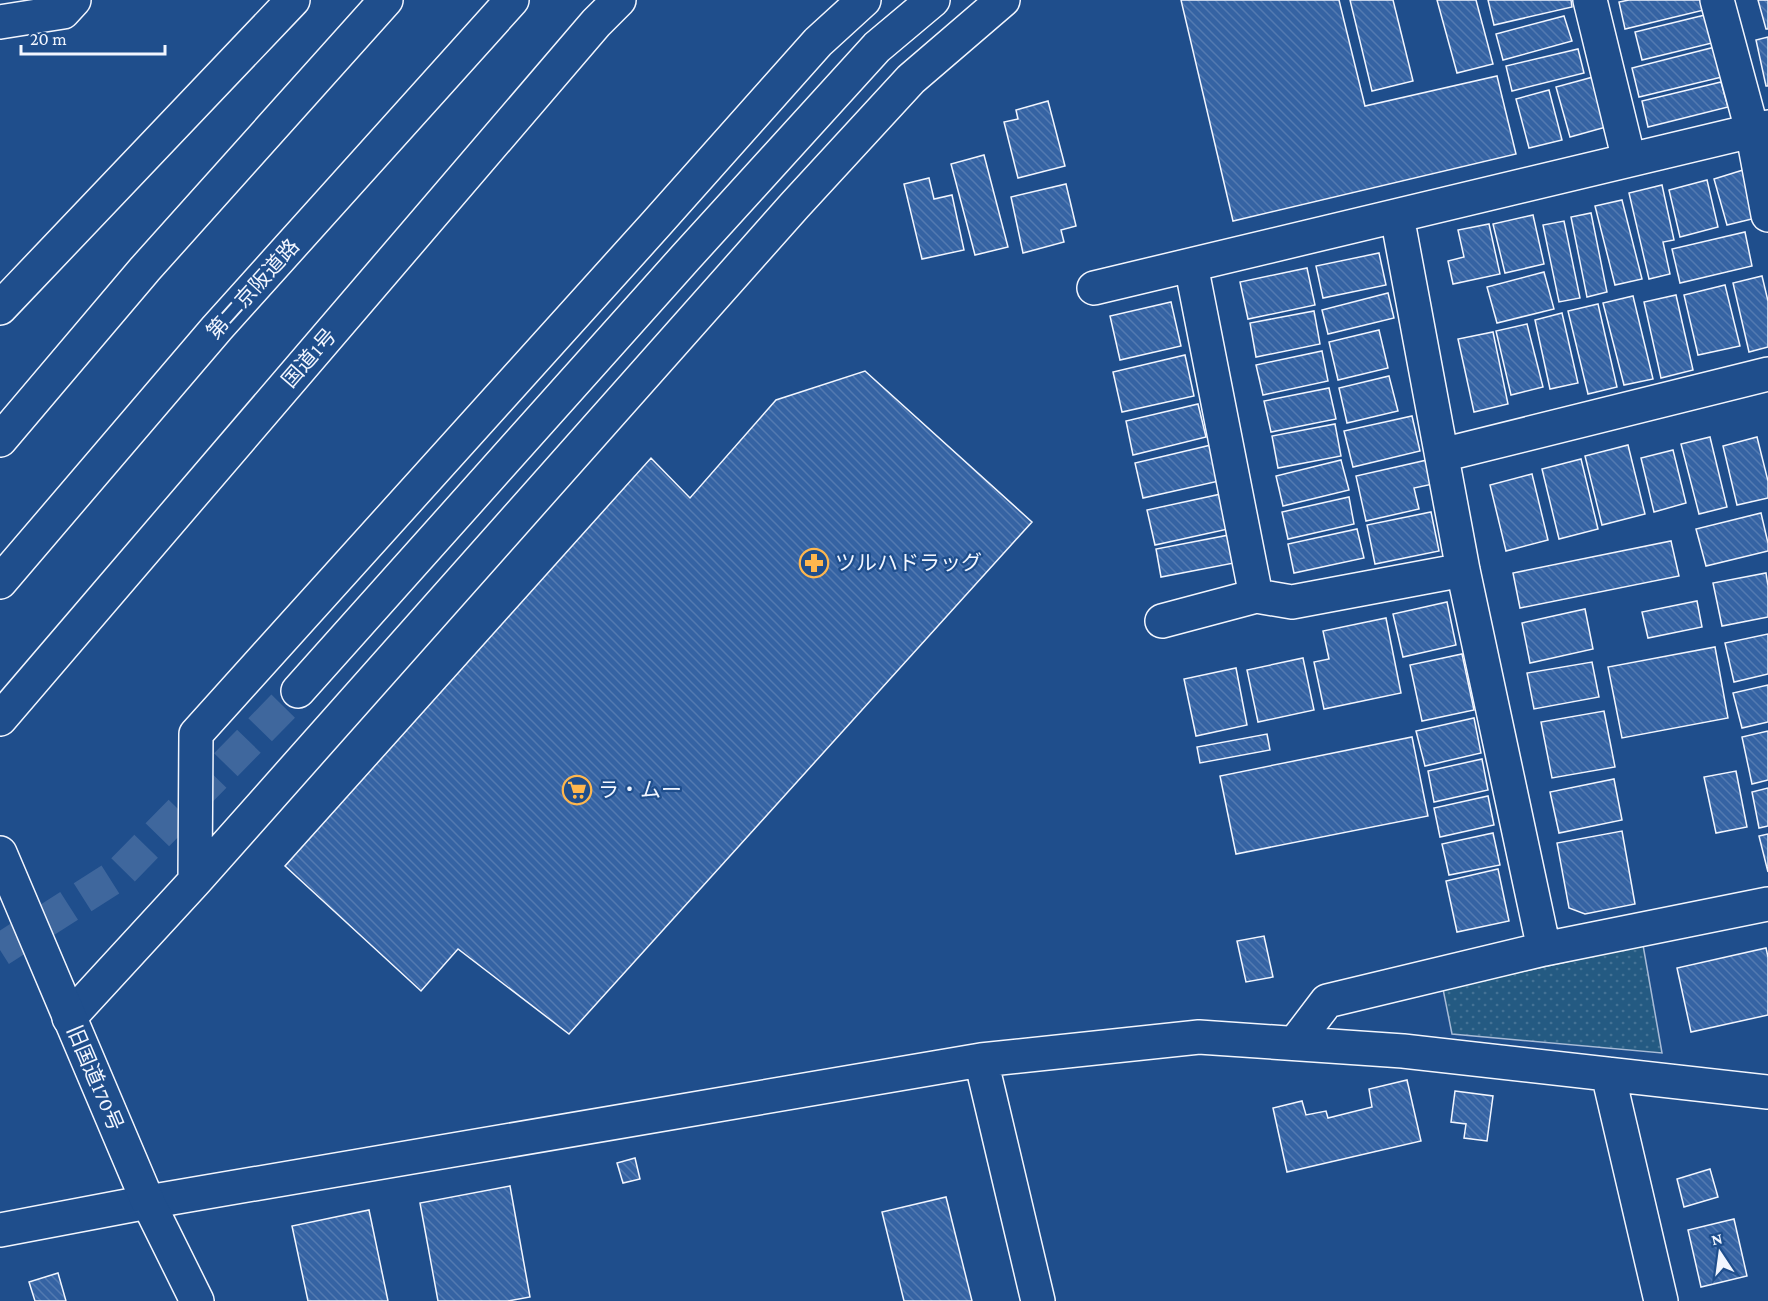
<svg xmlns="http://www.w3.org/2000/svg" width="1768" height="1301" font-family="'Crimson Pro','Noto Sans JP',serif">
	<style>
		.park { fill: url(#park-dots); stroke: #a8bbd7; stroke-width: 1.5 }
		.building { fill: url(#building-back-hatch); stroke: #f2f6ff; stroke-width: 1.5 }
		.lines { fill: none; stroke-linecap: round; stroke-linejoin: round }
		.minor-tunnel { stroke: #3f679d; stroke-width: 33; stroke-dasharray: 33 16; stroke-linecap: butt }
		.minor-casing { stroke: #f2f6ff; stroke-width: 36 }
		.highway-casing { stroke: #f2f6ff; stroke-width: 36 }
		.minor { stroke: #1f4e8c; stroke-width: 33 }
		.highway { stroke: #1f4e8c; stroke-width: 33 }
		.labels { text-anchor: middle; stroke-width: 4.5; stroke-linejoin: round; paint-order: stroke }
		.street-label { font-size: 21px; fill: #f2f6ff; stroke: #1f4e8c }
		.poi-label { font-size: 21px; fill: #f2f6ff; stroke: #1f4e8c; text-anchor: start }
	</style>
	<defs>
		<pattern id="park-dots" width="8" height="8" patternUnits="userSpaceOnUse" patternTransform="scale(1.5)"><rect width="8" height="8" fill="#245a82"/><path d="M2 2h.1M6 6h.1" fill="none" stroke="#447295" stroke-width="1.8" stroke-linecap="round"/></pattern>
		<pattern id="building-back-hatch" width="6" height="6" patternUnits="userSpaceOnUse" patternTransform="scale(1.5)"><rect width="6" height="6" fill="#3563a3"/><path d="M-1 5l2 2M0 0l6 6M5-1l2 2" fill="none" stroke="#537ab1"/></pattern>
	</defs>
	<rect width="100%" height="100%" fill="#1f4e8c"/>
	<path class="park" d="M 1643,945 L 1662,1053 L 1452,1034 L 1443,989 Z"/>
	<path class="building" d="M 1181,0 L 1339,0 L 1365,106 L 1497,76 L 1516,154 L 1233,221 Z
		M 1350,0 L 1393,0 L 1413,81 L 1372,91 Z
		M 1437,0 L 1476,0 L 1493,64 L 1457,73 Z
		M 1488,0 L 1571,0 L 1572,7 L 1494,25 Z
		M 1629,0 L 1702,0 L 1704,10 L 1625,29 L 1619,2 Z
		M 1758,0 L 1768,0 L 1768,29 L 1766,29 Z
		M 1705,15 L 1712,43 L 1642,60 L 1635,32 Z
		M 1564,16 L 1572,41 L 1503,60 L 1496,34 Z
		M 1768,37 L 1768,86 L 1766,86 L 1756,40 Z
		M 1715,47 L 1722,77 L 1639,97 L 1632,68 Z
		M 1578,49 L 1584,73 L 1512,91 L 1506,66 Z
		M 1593,77 L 1606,127 L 1570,137 L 1556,87 Z
		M 1721,82 L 1728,107 L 1648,127 L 1642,101 Z
		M 1549,90 L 1562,140 L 1529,148 L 1516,99 Z
		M 1048,101 L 1065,166 L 1018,178 L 1004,122 L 1018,119 L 1016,110 Z
		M 984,155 L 1008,247 L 975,255 L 951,164 Z
		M 1743,170 L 1756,218 L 1727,225 L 1714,179 Z
		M 929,178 L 934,199 L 952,195 L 964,250 L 922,259 L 904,184 Z
		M 1707,180 L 1718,227 L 1680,237 L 1669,190 Z
		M 1066,184 L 1076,226 L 1061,230 L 1064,242 L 1023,253 L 1011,197 Z
		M 1662,185 L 1674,240 L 1663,242 L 1670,274 L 1649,279 L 1629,193 Z
		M 1622,200 L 1642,279 L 1615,285 L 1595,206 Z
		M 1591,213 L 1607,292 L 1587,297 L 1571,217 Z
		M 1533,215 L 1544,264 L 1505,273 L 1493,224 Z
		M 1564,221 L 1580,298 L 1559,302 L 1543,225 Z
		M 1489,224 L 1500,274 L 1453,284 L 1448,261 L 1464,257 L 1458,230 Z
		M 1745,232 L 1752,266 L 1680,283 L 1672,249 Z
		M 1379,253 L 1386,285 L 1323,298 L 1316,266 Z
		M 1307,268 L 1315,305 L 1248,319 L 1240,282 Z
		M 1544,272 L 1554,309 L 1497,323 L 1487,287 Z
		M 1762,276 L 1768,301 L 1768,347 L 1749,352 L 1733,283 Z
		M 1725,285 L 1740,346 L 1698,355 L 1684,295 Z
		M 1388,293 L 1394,318 L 1328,334 L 1322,310 Z
		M 1676,295 L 1693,370 L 1661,378 L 1644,302 Z
		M 1633,296 L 1653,379 L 1624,385 L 1603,303 Z
		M 1171,302 L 1181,346 L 1120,360 L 1110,316 Z
		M 1598,304 L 1617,387 L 1588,394 L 1568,311 Z
		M 1314,311 L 1320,344 L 1256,357 L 1250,323 Z
		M 1562,313 L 1578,383 L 1550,389 L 1535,320 Z
		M 1527,324 L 1543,387 L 1511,395 L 1496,331 Z
		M 1379,330 L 1388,368 L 1338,380 L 1329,342 Z
		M 1493,332 L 1508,404 L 1474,412 L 1458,339 Z
		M 1322,351 L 1328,381 L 1263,395 L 1256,365 Z
		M 1185,355 L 1194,396 L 1122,412 L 1113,372 Z
		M 865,371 L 1032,522 L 569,1034 L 458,949 L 421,991 L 285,866 L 651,458 L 690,498 L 776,400 Z
		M 1389,376 L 1398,411 L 1347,423 L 1339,388 Z
		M 1329,388 L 1336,419 L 1271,432 L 1264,401 Z
		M 1198,404 L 1206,437 L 1133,455 L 1126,421 Z
		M 1412,416 L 1420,451 L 1353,467 L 1344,431 Z
		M 1335,424 L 1341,456 L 1278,468 L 1272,436 Z
		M 1710,437 L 1727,507 L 1699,514 L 1681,444 Z
		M 1757,437 L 1768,481 L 1768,498 L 1737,505 L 1723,446 Z
		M 1211,445 L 1219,481 L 1143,498 L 1135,463 Z
		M 1628,445 L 1645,514 L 1602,525 L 1585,456 Z
		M 1673,450 L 1686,503 L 1654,512 L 1641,458 Z
		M 1581,459 L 1598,529 L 1559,539 L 1542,469 Z
		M 1341,460 L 1349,490 L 1283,506 L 1276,476 Z
		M 1427,460 L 1433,484 L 1414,488 L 1419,509 L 1366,521 L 1356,476 Z
		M 1532,474 L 1548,540 L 1506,551 L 1490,485 Z
		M 1221,494 L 1228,529 L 1155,545 L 1147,510 Z
		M 1349,497 L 1354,524 L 1288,539 L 1282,512 Z
		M 1431,512 L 1439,551 L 1375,564 L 1367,525 Z
		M 1761,513 L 1768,543 L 1768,551 L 1706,566 L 1696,529 Z
		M 1357,529 L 1364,558 L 1294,573 L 1288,544 Z
		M 1229,535 L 1234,563 L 1161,577 L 1156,549 Z
		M 1671,541 L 1679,576 L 1520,608 L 1513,573 Z
		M 1766,573 L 1768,586 L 1768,617 L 1722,626 L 1713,583 Z
		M 1697,601 L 1702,627 L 1648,638 L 1642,612 Z
		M 1447,602 L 1456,645 L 1403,657 L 1393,614 Z
		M 1585,609 L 1593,649 L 1530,663 L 1522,623 Z
		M 1386,618 L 1401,693 L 1324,709 L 1314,662 L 1329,659 L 1323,631 Z
		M 1768,634 L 1768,674 L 1734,682 L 1725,643 Z
		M 1715,647 L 1728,718 L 1622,738 L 1608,667 Z
		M 1462,654 L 1474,710 L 1422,721 L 1410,665 Z
		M 1303,658 L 1314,710 L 1258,722 L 1247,670 Z
		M 1592,662 L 1599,697 L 1534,709 L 1527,673 Z
		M 1236,668 L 1247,725 L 1196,736 L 1184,679 Z
		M 1768,685 L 1768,722 L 1742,728 L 1733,693 Z
		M 1604,711 L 1615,767 L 1552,778 L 1541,722 Z
		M 1474,718 L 1481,753 L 1425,766 L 1416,731 Z
		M 1768,731 L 1768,780 L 1752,784 L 1742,737 Z
		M 1267,734 L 1270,750 L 1200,763 L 1197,747 Z
		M 1412,737 L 1428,816 L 1236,854 L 1220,776 Z
		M 1482,759 L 1488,790 L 1434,802 L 1428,771 Z
		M 1736,771 L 1747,827 L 1716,833 L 1704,777 Z
		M 1614,779 L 1622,820 L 1559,833 L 1550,792 Z
		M 1768,788 L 1768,826 L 1759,828 L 1752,792 Z
		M 1488,796 L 1494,825 L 1440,837 L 1434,808 Z
		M 1622,831 L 1635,904 L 1585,914 L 1569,908 L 1557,843 Z
		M 1493,833 L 1500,865 L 1449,875 L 1442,844 Z
		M 1768,834 L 1768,872 L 1759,836 Z
		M 1498,869 L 1509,921 L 1457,932 L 1446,881 Z
		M 1264,936 L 1273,977 L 1246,982 L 1237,941 Z
		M 1766,948 L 1768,957 L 1768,1015 L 1691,1032 L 1677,968 Z
		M 1407,1080 L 1421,1141 L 1287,1172 L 1273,1108 L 1302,1101 L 1306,1115 L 1326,1111 L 1328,1118 L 1372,1107 L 1369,1089 Z
		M 1455,1091 L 1493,1096 L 1487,1141 L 1464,1138 L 1466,1124 L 1451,1122 Z
		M 635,1158 L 640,1179 L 623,1183 L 617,1163 Z
		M 1710,1169 L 1718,1197 L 1684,1207 L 1677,1179 Z
		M 510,1186 L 530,1297 L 508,1301 L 438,1301 L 420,1203 Z
		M 946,1197 L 972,1301 L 904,1301 L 882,1212 Z
		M 369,1210 L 388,1301 L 308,1301 L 292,1226 Z
		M 1734,1219 L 1747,1276 L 1701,1287 L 1688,1230 Z
		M 58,1273 L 66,1301 L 35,1301 L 29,1282 Z"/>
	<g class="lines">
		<path class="minor-tunnel" d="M 0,950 L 119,874 L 298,691"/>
		<g class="minor-casing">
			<path id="minor" d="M 1590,0 L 1629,160
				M 1717,0 L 1752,130 L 1768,215
				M 0,22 L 63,12 L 74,0
				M 1397,216 L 1463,570 L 1544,949
				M 1191,265 L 1256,596
				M 1094,288 L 1768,127
				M 1442,455 L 1768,374
				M 1162,621 L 1256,596 L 1292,602 L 1463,570
				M 298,691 L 686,257 L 877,47 L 933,0
				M 195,881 L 196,734 L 656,224 L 818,42 L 864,0
				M 69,1018 L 195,881 L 795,205 L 911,79 L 1003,0
				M 1295,1043 L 1327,1001 L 1544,949 L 1768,904
				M 981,1060 L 1038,1301
				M 1608,1074 L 1661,1301
				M 0,1230 L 148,1202 L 981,1060 L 1199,1037 L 1403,1051 L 1768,1092"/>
		</g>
		<g class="highway-casing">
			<path id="highway" d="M 0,308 L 293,0
				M 0,440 L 145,269 L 386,0
				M 0,582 L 217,328 L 512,0
				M 0,719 L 596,23 L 619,0
				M 0,853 L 148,1202 L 197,1301"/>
		</g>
		<use href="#minor" class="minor"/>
		<use href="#highway" class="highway"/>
	</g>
	<defs>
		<g id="pharmacy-ring" transform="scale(1.5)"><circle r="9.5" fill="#1f4e8c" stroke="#ffb74d" stroke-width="1.5"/><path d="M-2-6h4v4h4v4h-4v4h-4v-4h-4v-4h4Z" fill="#ffb74d"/></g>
		<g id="supermarket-ring" transform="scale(1.5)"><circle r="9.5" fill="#1f4e8c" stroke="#ffb74d" stroke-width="1.5"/><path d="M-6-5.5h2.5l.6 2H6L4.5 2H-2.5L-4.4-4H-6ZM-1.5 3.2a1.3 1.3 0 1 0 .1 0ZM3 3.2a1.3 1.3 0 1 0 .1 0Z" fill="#ffb74d"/></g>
	</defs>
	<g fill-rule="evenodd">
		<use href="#pharmacy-ring" x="814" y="563"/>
		<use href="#supermarket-ring" x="577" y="790"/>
	</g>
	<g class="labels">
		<g class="street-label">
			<text transform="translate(253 289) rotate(-48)" y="7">第二京阪道路</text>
			<text transform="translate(309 358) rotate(-49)" y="7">国道1号</text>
			<text transform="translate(95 1078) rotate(67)" y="7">旧国道170号</text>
		</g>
		<g class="poi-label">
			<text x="835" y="570">ツルハドラッグ</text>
			<text x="598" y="797">ラ・ムー</text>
		</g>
	</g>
	<g transform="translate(1720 1253) rotate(347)" stroke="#1f4e8c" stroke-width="4.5" paint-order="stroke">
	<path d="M0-4.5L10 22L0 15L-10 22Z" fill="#f2f6ff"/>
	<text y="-9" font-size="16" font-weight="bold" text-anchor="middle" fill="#f2f6ff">N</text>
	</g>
	<path d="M21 45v9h144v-9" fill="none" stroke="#f2f6ff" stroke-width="3"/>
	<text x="30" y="45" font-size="18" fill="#f2f6ff" stroke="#1f4e8c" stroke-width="4.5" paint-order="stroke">20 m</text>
</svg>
